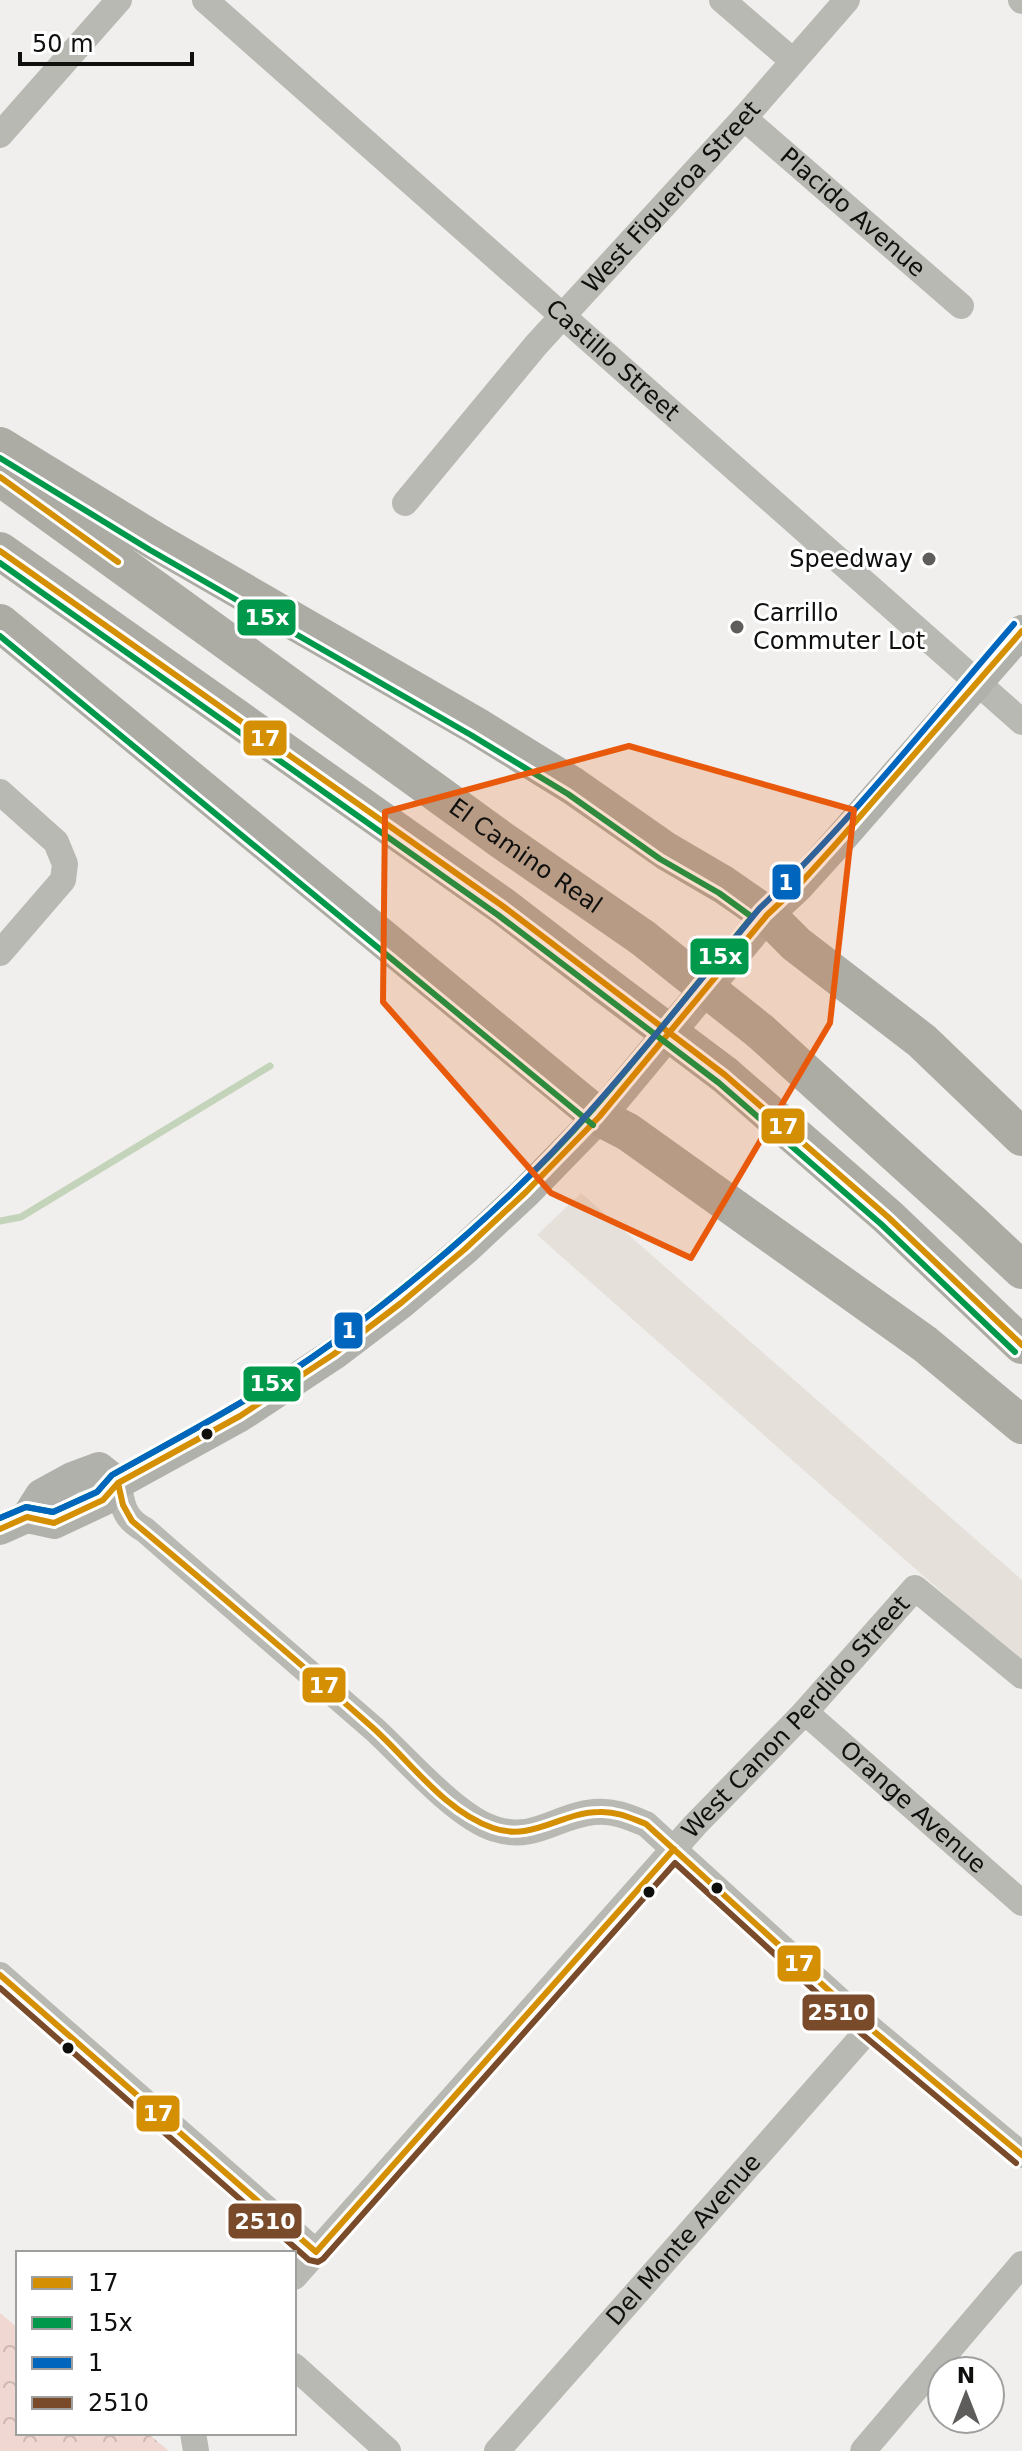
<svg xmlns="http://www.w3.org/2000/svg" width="1022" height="2451" font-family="'DejaVu Sans',sans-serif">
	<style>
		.built { fill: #e5e1da }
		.forest { fill: url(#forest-crowns) }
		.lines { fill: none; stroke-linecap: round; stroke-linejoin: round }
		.stream { stroke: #c4d4ba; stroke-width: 7 }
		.minor { stroke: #b9b9b3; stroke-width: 26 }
		.major { stroke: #b1b1ab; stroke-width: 32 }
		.highway { stroke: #acaca4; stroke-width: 38 }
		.highway-bridge { stroke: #acaca4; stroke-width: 38 }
		.bus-1-casing { stroke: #fff; stroke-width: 12 }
		.bus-2-casing { stroke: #fff; stroke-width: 12 }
		.bus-3-casing { stroke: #fff; stroke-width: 12 }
		.bus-4-casing { stroke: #fff; stroke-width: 12 }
		.bus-1 { stroke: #d48f02; stroke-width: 6 }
		.bus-2 { stroke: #00984a; stroke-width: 6 }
		.bus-3 { stroke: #0065bd; stroke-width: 6 }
		.bus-4 { stroke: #7a4b2a; stroke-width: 6 }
		.marked { fill: #e8590c; fill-opacity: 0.2; stroke: #e8590c; stroke-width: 6; stroke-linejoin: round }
		.poi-dot { fill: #5e5d5b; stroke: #fff; stroke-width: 3 }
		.bus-dot { fill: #0f0f0d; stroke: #fff; stroke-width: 3 }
		.labels { text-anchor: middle; stroke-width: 6; stroke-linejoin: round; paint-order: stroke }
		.street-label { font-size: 24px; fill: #0f0f0d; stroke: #fff }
		.poi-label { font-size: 24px; fill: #0f0f0d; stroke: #fff; text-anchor: end }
		.line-badge { stroke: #fff; stroke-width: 3 }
		.badge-label { font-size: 22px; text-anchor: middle; font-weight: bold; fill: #fff }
	</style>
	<defs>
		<pattern id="forest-crowns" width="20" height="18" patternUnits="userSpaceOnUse" patternTransform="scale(2)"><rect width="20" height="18" fill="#f0d7d1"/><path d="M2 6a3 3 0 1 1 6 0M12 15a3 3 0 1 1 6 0" fill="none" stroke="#cdb7b2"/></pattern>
	</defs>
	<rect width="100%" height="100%" fill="#f1efed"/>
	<path class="built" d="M 581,1193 L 1022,1580 L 1022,1663 L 537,1235 Z"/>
	<path class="forest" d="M 0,2313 L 18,2328 L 18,2433 L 147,2433 L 169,2451 L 0,2451 Z"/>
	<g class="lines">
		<path class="stream" d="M 0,1221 L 21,1217 L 270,1066"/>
		<g class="minor">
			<path id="s1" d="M 205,0 L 1022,722"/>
			<path d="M 722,0 L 793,61"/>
			<path d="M 1021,0 L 1022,1"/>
			<path id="s2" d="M 744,118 L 961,306"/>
			<path d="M 0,135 L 119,0"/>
			<path id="s3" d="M 405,503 L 536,345 L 744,118 L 847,0"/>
			<path d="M 0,792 L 56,842 L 65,864 L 63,880 L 0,953"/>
			<path d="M 118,1483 C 123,1506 123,1518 145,1530 C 221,1597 298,1663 374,1729 C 405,1757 457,1818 495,1829 C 535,1842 558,1815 594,1812 C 613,1810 629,1817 646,1824 L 870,2028 L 1022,2155"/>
			<path id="s4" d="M 805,1712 L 1022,1903"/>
			<path d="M 0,1975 L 316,2252"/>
			<path id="s5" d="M 294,2277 L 695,1825 L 805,1712 L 915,1588 L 1022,1676"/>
			<path d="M 294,2366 L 388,2451"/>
			<path d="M 193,2433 L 196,2451"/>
			<path id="s6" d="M 497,2451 L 870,2028"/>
			<path d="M 863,2451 L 1022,2264"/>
		</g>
		<path class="major" d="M 27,1517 L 41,1495 L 72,1478 L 99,1468 L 118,1483
			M 0,1529 L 27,1517 L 54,1523 L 103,1500 L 118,1483 L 240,1416 L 334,1354 L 401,1303 L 465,1249 L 526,1192 L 599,1117 L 767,915 L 798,886 L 835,845 L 1022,631"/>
		<g class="highway">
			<path d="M 0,446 L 155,541 L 476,726 L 573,786 L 666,851 L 724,885 L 767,915 L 796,944 L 922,1041 L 1022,1137"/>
			<path id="s7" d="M 0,477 L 503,841 L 643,938"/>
			<path d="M 0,551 L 504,907 L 604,984"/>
			<path d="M 0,623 L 599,1117 L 628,1132 L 925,1344 L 1022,1425"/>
			<path d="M 761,1032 L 972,1223 L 1022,1270"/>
			<path d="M 725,1075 L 888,1217 L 1022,1345"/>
		</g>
		<path class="highway-bridge" d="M 643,938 L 761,1032
			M 604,984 L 725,1075"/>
		<g class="bus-1-casing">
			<path id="bus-1" d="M 0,477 L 118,562
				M 0,551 L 504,907 L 725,1075 L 888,1217 L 1022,1345
				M 118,1483 L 123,1505 L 132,1521 C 213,1589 293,1657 372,1727 C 410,1761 444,1811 493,1828 C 532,1842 562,1812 599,1812 C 616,1811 631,1818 646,1824 L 870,2028 L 1022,2155
				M 0,1529 L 27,1517 L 54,1523 L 103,1500 L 118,1483 L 240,1416 L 334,1354 L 401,1303 L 465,1249 L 526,1192 L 599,1117 L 767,915 L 798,886 L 835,845 L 1022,631
				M 0,1975 L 316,2252
				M 316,2252 L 674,1849"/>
		</g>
		<g class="bus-2-casing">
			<path id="bus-2" d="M 0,458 L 150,550 L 471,735 L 568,794 L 660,859 L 719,893 L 752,917 C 699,981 648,1046 593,1109 C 516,1197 425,1274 331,1344 C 263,1394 187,1433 112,1475 L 97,1492 L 53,1512 L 26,1507 L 0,1518
				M 0,563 L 498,915 L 719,1083 L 881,1224 L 1015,1352
				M 0,636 L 593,1125"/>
		</g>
		<g class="bus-3-casing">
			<path id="bus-3" d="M 0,1518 L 26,1507 L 53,1512 L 97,1492 L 112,1475 C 187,1433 262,1394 331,1344 C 425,1275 515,1197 592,1109 C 650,1044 704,975 759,909 C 851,821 931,720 1014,624"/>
		</g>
		<g class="bus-4-casing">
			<path id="bus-4" d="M 0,1988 L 309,2260 L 318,2262 L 323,2259 L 675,1863 L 863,2035 L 1016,2163"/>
		</g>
		<use href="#bus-1" class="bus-1"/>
		<use href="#bus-2" class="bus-2"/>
		<use href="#bus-3" class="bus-3"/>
		<use href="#bus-4" class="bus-4"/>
	</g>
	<path class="marked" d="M 629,746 L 854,810 L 830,1023 L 691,1258 L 551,1193 L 383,1002 L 385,812 Z"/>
	<g class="poi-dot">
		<circle cx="929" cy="559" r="8"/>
		<circle cx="737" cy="627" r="8"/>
	</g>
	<g class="bus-dot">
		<circle cx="207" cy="1434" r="7"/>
		<circle cx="717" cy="1888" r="7"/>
		<circle cx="649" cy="1892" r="7"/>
		<circle cx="68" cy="2048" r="7"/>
	</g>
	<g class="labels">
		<g class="street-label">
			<text dy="8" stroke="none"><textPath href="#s3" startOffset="406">West Figueroa Street</textPath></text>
			<text dy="8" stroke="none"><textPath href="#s2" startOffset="144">Placido Avenue</textPath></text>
			<text dy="8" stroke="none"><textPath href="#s1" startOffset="544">Castillo Street</textPath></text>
			<text dy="8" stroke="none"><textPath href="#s7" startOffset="648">El Camino Real</textPath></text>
			<text dy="8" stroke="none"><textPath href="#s5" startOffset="752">West Canon Perdido Street</textPath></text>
			<text dy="8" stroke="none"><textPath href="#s4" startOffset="144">Orange Avenue</textPath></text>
			<text dy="8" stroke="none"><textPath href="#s6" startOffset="282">Del Monte Avenue</textPath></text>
		</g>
		<g class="poi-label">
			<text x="913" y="567">Speedway</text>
			<text x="753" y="621" text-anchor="start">Carrillo<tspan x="753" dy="28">Commuter Lot</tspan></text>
		</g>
	</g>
	<g class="line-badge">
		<rect x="236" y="598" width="61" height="39" rx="8" fill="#00984a"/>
		<rect x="242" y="719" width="46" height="38" rx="8" fill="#d48f02"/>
		<rect x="771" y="863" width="31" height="38" rx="8" fill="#0065bd"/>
		<rect x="689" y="937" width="61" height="39" rx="8" fill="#00984a"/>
		<rect x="760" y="1107" width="46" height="38" rx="8" fill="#d48f02"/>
		<rect x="333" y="1311" width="31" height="39" rx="8" fill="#0065bd"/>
		<rect x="242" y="1365" width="60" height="38" rx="8" fill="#00984a"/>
		<rect x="301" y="1666" width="46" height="38" rx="8" fill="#d48f02"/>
		<rect x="776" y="1944" width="46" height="39" rx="8" fill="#d48f02"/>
		<rect x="801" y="1993" width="75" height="39" rx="8" fill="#7a4b2a"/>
		<rect x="135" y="2094" width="46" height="39" rx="8" fill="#d48f02"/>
		<rect x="227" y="2202" width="76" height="38" rx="8" fill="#7a4b2a"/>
	</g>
	<g class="badge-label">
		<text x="267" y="625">15x</text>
		<text x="265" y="746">17</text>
		<text x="786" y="890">1</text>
		<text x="720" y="964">15x</text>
		<text x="783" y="1134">17</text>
		<text x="349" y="1338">1</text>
		<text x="272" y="1391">15x</text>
		<text x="324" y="1693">17</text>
		<text x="799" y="1971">17</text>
		<text x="838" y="2020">2510</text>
		<text x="158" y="2121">17</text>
		<text x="265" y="2229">2510</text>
	</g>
	<rect x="16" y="2251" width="280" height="184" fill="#ffffff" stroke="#9f9f9e" stroke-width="2"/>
	<rect x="32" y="2277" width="40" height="12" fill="#d48f02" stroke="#9f9f9e" stroke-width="2"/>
	<text x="88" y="2291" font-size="24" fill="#0f0f0d">17</text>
	<rect x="32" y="2317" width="40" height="12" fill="#00984a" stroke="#9f9f9e" stroke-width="2"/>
	<text x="88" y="2331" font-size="24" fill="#0f0f0d">15x</text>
	<rect x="32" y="2357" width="40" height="12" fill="#0065bd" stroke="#9f9f9e" stroke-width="2"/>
	<text x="88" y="2371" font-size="24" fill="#0f0f0d">1</text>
	<rect x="32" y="2397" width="40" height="12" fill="#7a4b2a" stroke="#9f9f9e" stroke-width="2"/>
	<text x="88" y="2411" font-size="24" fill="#0f0f0d">2510</text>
	<g transform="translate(966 2395)"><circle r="38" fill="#ffffff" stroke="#9f9f9e" stroke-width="2"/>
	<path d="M0-6L14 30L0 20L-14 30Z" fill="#5e5d5b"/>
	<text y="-12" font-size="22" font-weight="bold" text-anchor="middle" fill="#0f0f0d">N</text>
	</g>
	<path d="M20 52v12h172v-12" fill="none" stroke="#0f0f0d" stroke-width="4"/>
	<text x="32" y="52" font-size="24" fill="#0f0f0d" stroke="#ffffff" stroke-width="6" paint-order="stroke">50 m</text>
</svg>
